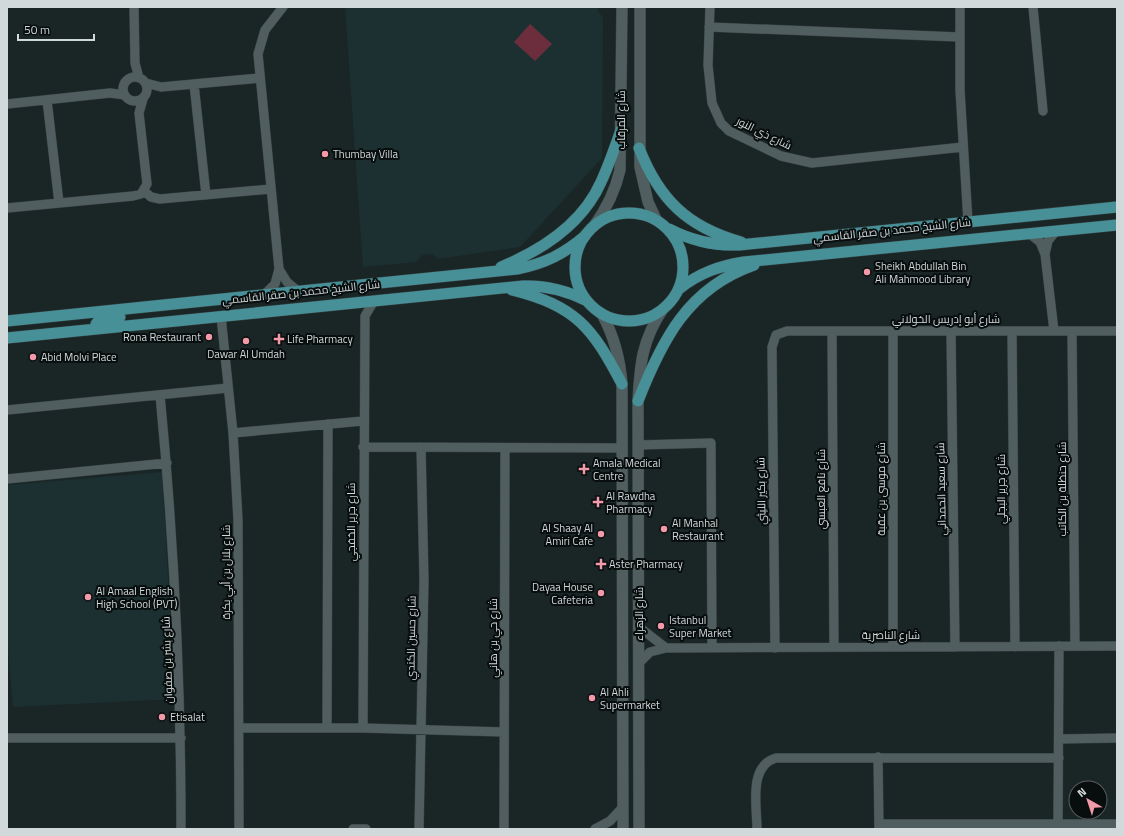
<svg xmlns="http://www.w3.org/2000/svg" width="1124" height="836" font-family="'Titillium Web',Cairo,sans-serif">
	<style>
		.built { fill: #1c3032 }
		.green { fill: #6c2e3c }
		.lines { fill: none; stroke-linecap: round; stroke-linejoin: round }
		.minor-casing { stroke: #353f40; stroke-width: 10 }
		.secondary-casing { stroke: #353f40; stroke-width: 12 }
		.primary-casing { stroke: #353f40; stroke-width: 12 }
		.minor { stroke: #515e5f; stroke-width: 9 }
		.secondary { stroke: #515e5f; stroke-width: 11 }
		.primary { stroke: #479097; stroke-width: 11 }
		.poi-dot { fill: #f39aaa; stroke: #080d0d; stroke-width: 1.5 }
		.labels { text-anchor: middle; stroke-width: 4; stroke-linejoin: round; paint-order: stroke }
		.street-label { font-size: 11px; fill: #d2d9da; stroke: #080d0d }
		.poi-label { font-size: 11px; fill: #d2d9da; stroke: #080d0d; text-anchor: start }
	</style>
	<rect width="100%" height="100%" fill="#1a2526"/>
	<path class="built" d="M 345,7 L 598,7 L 598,12 L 603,17 L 602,158 L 520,247 L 438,259 L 433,254 L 422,255 L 416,262 L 363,267 Z
		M 162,472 L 175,699 L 13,707 L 7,639 L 7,485 Z"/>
	<path class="green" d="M 530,24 L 552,44 L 535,61 L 514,42 Z"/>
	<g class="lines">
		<g class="minor-casing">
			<path id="minor" d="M 134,7 L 135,63 L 139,78
				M 710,7 L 708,65 L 712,103 L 721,123 L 729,131 L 781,156 L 812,163 L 963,147
				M 960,7 L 960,90 L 968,222
				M 1033,7 L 1043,111
				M 709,27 L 959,37
				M123 89a12 12 0 1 1 24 0a12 12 0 1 1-24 0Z
				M 146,83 L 161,87 L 260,78
				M 194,84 L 206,195
				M 47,100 L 59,203
				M 7,104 L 110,93 L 125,95
				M 144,191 L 151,197 L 160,199 L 271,189
				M 7,208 L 133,196 L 141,194 L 147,184 L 139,113 L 143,99
				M 1030,234 L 1040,242 L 1045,254 L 1054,331
				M 1045,254 L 1048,241 L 1056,231
				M 279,269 L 287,282 L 299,292
				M 264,295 L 275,284 L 279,269 L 258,54 L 265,30 L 283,7
				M 221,316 L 233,433 L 238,520 L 239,829
				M 832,331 L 834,647
				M 893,331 L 893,647
				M 951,331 L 955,647
				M 1012,331 L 1015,647
				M 1072,331 L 1075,646
				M 160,395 C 174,540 181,684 181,829
				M 7,410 L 228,388
				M 233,433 L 363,421
				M 638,445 L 711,443 L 712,648
				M 363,447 L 622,448
				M 7,479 L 167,463
				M 639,627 L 666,648
				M 775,648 L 772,347 L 776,335 L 787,331 L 1117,331
				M 639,663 L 650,652 L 666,648 L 1117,646
				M 327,727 L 328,424
				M 239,728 L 363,728 L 504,732
				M 363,728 L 365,316 L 374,301
				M 7,738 L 181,738
				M 1059,739 L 1117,738
				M 878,757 L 879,829
				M 879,824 L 1117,824
				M 1058,824 L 1059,646
				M 353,829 L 366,829
				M 419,829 L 424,580 L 421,447
				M 504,829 L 505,448
				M 595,829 L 610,821 L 623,807
				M 757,829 C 757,807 748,766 776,758 L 1059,758"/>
		</g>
		<g class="secondary-casing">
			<path id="secondary" d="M 640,7 L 640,167 L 648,202 L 656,219
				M 594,226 C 607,208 615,192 620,170 L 622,7
				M 602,314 C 614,336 620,358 622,384 L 623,829
				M 639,829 L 638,401 C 640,364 642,340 663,309"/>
		</g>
		<g class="primary-casing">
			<path id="primary" d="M 639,148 C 659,199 687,227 741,242
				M575 267a54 54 0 1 1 108 0a54 54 0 1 1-108 0Z
				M 669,229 C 692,241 713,246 739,245 L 1117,207
				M 501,267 C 542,250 582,225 601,182 C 609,165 615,147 621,130
				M 679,289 C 699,273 719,266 744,262 L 1117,225
				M 512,290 C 576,306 592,327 622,384
				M 7,321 L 517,269 C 544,264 564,254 585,236
				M 97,329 L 96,324 L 99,320 L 120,317
				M 7,338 L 523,286 C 547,285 566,290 587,301
				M 638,401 C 662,340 688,288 754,265"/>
		</g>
		<use href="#minor" class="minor"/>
		<use href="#secondary" class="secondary"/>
		<use href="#primary" class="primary"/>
	</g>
	<g class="poi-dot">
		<circle cx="325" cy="154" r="4"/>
		<circle cx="867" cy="272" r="4"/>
		<circle cx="209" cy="337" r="4"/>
		<path d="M277 333h4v4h4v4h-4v4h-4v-4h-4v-4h4z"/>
		<circle cx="246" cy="341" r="4"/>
		<circle cx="33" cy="357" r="4"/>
		<path d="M582 463h4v4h4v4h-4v4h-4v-4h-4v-4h4z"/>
		<path d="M596 496h4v4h4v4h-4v4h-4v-4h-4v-4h4z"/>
		<circle cx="664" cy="529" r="4"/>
		<circle cx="601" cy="534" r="4"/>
		<path d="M599 558h4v4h4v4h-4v4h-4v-4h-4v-4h4z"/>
		<circle cx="601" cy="593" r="4"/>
		<circle cx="88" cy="597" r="4"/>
		<circle cx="661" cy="626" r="4"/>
		<circle cx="592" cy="698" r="4"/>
		<circle cx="162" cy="717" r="4"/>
	</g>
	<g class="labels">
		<g class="street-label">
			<text transform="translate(621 120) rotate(-90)" y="4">شارع المرقاب</text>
			<text transform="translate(764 133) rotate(26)" y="4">شارع ذي النور</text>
			<text transform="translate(892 230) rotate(-6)" y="4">شارع الشيخ محمد بن صقر القاسمي</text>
			<text transform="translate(301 292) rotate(-6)" y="4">شارع الشيخ محمد بن صقر القاسمي</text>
			<text x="946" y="323">شارع أبو إدريس الخولاني</text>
			<text transform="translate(821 489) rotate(-90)" y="4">شارع نافع العبسي</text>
			<text transform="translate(881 489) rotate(-90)" y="4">شارع موسى بن عقبة</text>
			<text transform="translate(941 489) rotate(-91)" y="4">شارع سعيد الحمداني</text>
			<text transform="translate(1001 489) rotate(-90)" y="4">شارع جرير البجلي</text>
			<text transform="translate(1062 489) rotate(-90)" y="4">شارع حنظلة بن الكاتب</text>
			<text transform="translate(761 491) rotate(-91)" y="4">شارع بكير الليثي</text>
			<text transform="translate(351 522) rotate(-90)" y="4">شارع جرير الخفجي</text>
			<text transform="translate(226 572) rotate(-90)" y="4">شارع بلال بن أبي بكرة</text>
			<text transform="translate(639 614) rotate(-90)" y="4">شارع الزهراء</text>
			<text x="891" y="639">شارع الناصرية</text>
			<text transform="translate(411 638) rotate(-89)" y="4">شارع حسين الكندي</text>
			<text transform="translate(493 638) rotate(-90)" y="4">شارع حي بن هاني</text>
			<text transform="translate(167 660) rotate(-92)" y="4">شارع بشر بن صفوان</text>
		</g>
		<g class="poi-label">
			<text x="333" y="158">Thumbay Villa</text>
			<text x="875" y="270">Sheikh Abdullah Bin<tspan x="875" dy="13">Ali Mahmood Library</tspan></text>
			<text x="201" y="341" text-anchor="end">Rona Restaurant</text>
			<text x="287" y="343">Life Pharmacy</text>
			<text x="246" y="358" text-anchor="middle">Dawar Al Umdah</text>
			<text x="41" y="361">Abid Molvi Place</text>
			<text x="593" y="467">Amala Medical<tspan x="593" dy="13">Centre</tspan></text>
			<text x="606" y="500">Al Rawdha<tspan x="606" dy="13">Pharmacy</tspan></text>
			<text x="672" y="527">Al Manhal<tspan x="672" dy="13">Restaurant</tspan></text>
			<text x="593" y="532" text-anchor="end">Al Shaay Al<tspan x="593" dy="13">Amiri Cafe</tspan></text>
			<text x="609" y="568">Aster Pharmacy</text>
			<text x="593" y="591" text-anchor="end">Dayaa House<tspan x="593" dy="13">Cafeteria</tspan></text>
			<text x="96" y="595">Al Amaal English<tspan x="96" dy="13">High School (PVT)</tspan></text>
			<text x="669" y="624">Istanbul<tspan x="669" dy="13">Super Market</tspan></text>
			<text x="600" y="696">Al Ahli<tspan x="600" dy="13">Supermarket</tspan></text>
			<text x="170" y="721">Etisalat</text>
		</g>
	</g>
	<rect width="1124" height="836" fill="none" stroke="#d2d9da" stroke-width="16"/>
	<g transform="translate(1088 800) rotate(321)"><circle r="19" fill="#080d0d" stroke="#595f5f"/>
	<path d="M0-3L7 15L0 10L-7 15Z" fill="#f39aaa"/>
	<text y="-6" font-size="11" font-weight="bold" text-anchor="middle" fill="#d2d9da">N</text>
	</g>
	<path d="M18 34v6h76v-6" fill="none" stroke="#d2d9da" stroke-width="2"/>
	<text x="24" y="34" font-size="12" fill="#d2d9da" stroke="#080d0d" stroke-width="3" paint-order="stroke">50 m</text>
</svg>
